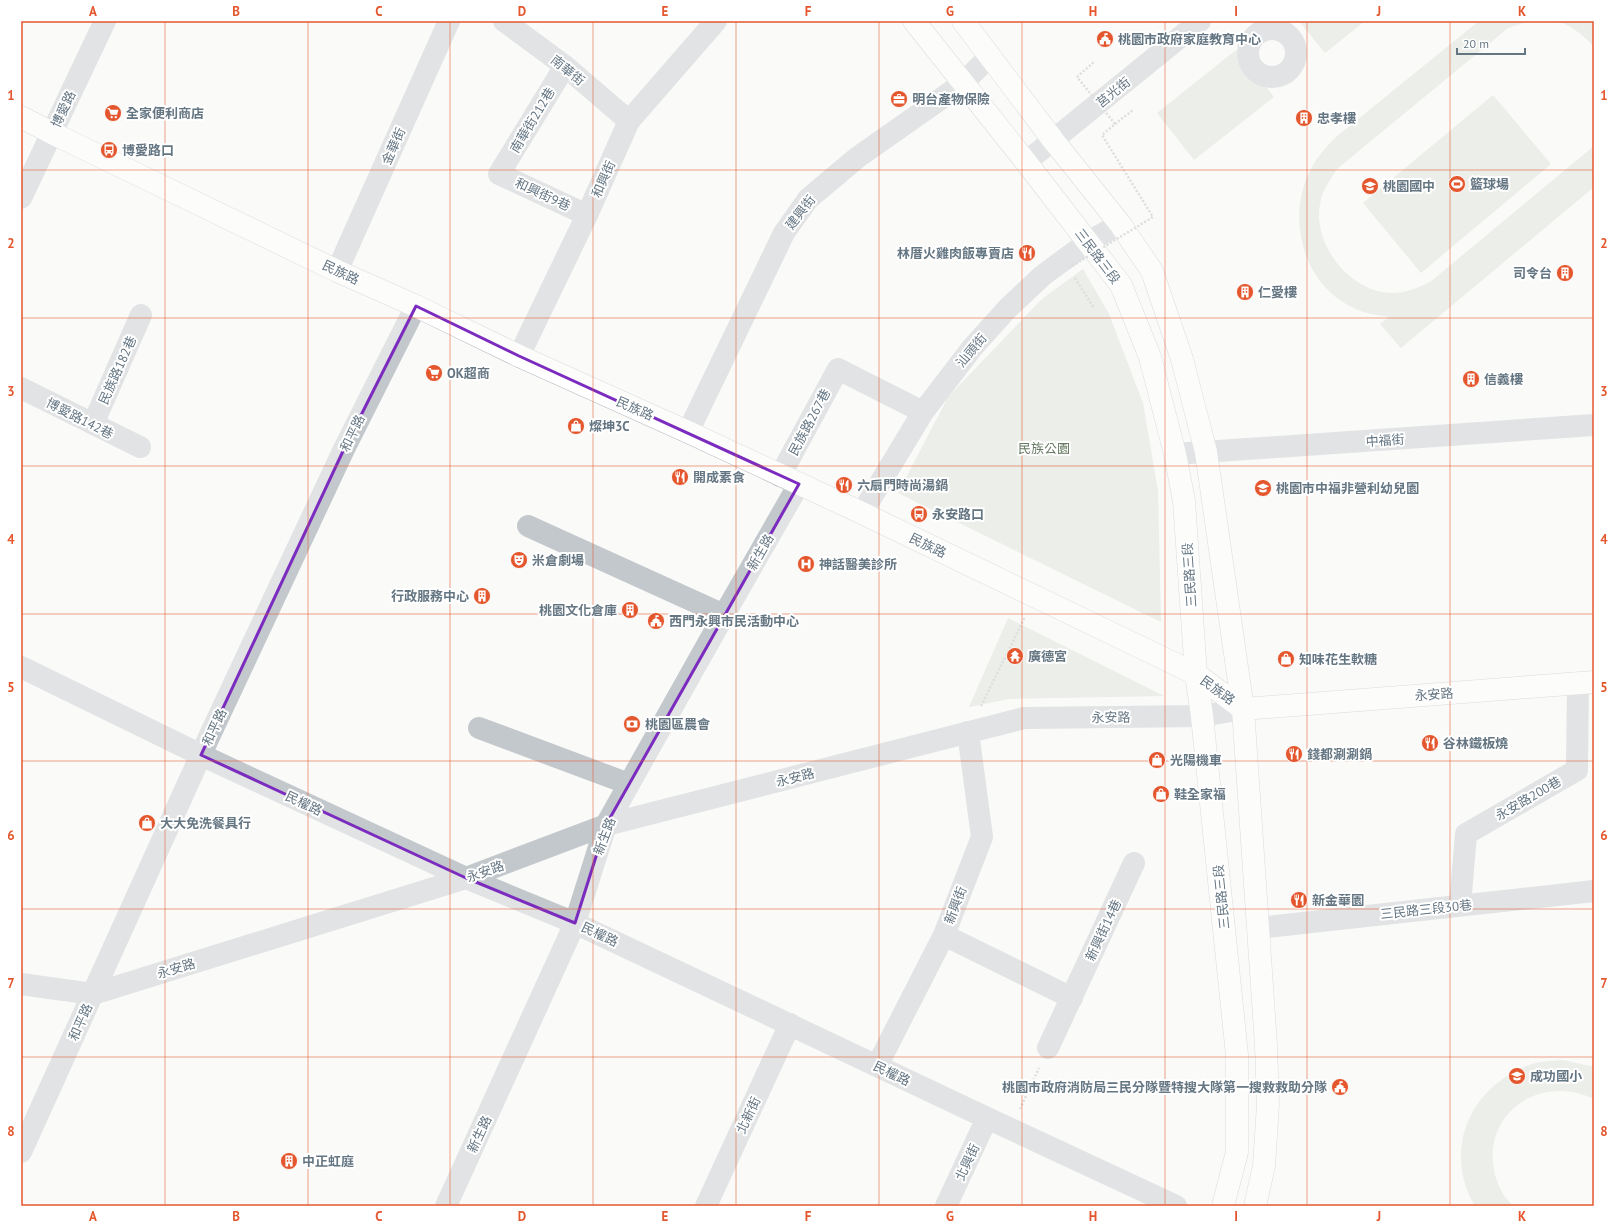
<svg xmlns="http://www.w3.org/2000/svg" width="1615" height="1227" font-family="'PT Sans','Noto Sans TC',sans-serif">
	<style>
		.green { fill: #dadfd7 }
		.lines { fill: none; stroke-linecap: round; stroke-linejoin: round }
		.major-casing { stroke: #b5babe; stroke-width: 23 }
		.path { stroke: #bbbfc2; stroke-width: 2.5; stroke-dasharray: 2 2; stroke-linecap: butt }
		.minor { stroke: #c3c8cc; stroke-width: 22 }
		.major { stroke: #fff; stroke-width: 22 }
		.path-bridge { stroke: #bbbfc2; stroke-width: 2.5; stroke-dasharray: 2 2; stroke-linecap: butt }
		.marked { fill: none; stroke: #7b2cbf; stroke-width: 3; stroke-linejoin: round }
		.grid { fill: none; stroke: #e4572e; stroke-width: 1; stroke-opacity: 0.55 }
		.labels { text-anchor: middle; stroke-width: 4; stroke-linejoin: round; paint-order: stroke }
		.poi-label { font-size: 13px; font-weight: bold; fill: #657683; stroke: #fff; text-anchor: start }
		.street-label { font-size: 13px; fill: #657683; stroke: #fff }
		.park-label { font-size: 13px; fill: #687a64; stroke: #fff }
		.neatline { fill: none; stroke: #e4572e; stroke-width: 1.5 }
		.grid-label { font-size: 13px; text-anchor: middle; font-weight: bold; fill: #e4572e }
	</style>
	<rect width="100%" height="100%" fill="#fafaf8"/>
	<path class="green" d="M 1299,21 L 1365,21 L 1325,53 Z
		M 1479,21 L 1529,21 L 1508,28 L 1337,169 C 1330,180 1322,191 1320,204 C 1312,245 1351,293 1392,293 C 1406,293 1418,288 1430,282 L 1594,146 L 1594,187 L 1401,348 L 1380,324 L 1389,317 C 1377,315 1366,314 1354,308 C 1303,285 1286,219 1310,171 C 1316,158 1326,147 1336,137 Z
		M 1550,21 L 1594,21 L 1594,46 C 1582,35 1568,21 1550,21 Z
		M 1236,50 L 1274,97 L 1194,160 L 1157,113 Z
		M 1493,95 L 1551,164 L 1421,273 L 1363,203 Z
		M 1083,269 L 1109,314 L 1143,403 L 1158,491 L 1161,622 L 898,493 L 948,397 L 1042,299 Z
		M 1008,618 L 1164,696 L 1009,699 L 969,707 Z
		M 1563,1060 L 1594,1067 L 1594,1099 C 1539,1073 1480,1114 1495,1175 C 1498,1186 1504,1199 1514,1206 L 1475,1206 C 1442,1150 1470,1087 1529,1065 C 1539,1061 1552,1061 1563,1060 Z"/>
	<g class="lines">
		<g class="major-casing">
			<path id="major" d="M 914,21 L 1026,162 L 1121,285 L 1150,357 L 1175,454 L 1184,501 L 1196,674 L 1202,716 L 1237,1055 L 1237,1152 L 1223,1206
				M 963,21 L 1053,140 L 1120,224 L 1152,271 L 1182,359 L 1206,452 L 1243,709 L 1266,1045 L 1268,1104 L 1264,1166 L 1255,1206
				M 21,117 L 52,133 L 337,271 L 416,306 L 519,356 L 688,432 L 862,513 L 1196,674 L 1243,709
				M 1243,709 L 1594,682"/>
		</g>
		<path class="path" d="M 1077,77 L 1095,61
			M 1115,124 L 1133,110
			M 1075,278 L 1094,308
			M 981,706 L 1025,617
			M 1020,1109 L 1039,1068"/>
		<path class="minor" d="M 504,21 L 565,66 L 629,121
			M1248 53a24 24 0 1 1 48 0a24 24 0 1 1-48 0Z
			M 565,66 L 499,174 L 587,215
			M 1026,162 L 1200,21
			M 21,198 L 105,21
			M 337,271 L 449,21
			M 519,356 L 587,215 L 629,121 L 716,21
			M 21,388 L 140,447
			M 93,424 L 141,315
			M 688,432 L 784,233 L 808,199 L 858,157 L 962,84 L 990,56
			M 1175,454 L 1594,425
			M 780,476 L 838,369 L 923,412
			M 862,513 L 923,412 L 972,348 L 1007,309 L 1042,276 L 1088,242 L 1120,224
			M 528,526 L 724,615
			M 21,667 L 201,755 L 466,878 L 575,923 L 987,1118 L 1176,1206
			M 479,728 L 629,784
			M 1460,905 L 1466,834 L 1577,770 L 1578,683
			M 1258,928 L 1594,891
			M 944,935 L 1072,998
			M 21,984 L 93,994 L 466,878 L 606,825 L 1024,718 L 1202,716 L 1243,709
			M 1048,1048 L 1134,863
			M 877,1066 L 944,935 L 982,837 L 968,732
			M 21,1152 L 209,737 L 344,449 L 416,306
			M 446,1206 L 575,923 L 606,825 L 724,615 L 799,484
			M 706,1206 L 790,1024
			M 946,1206 L 987,1118"/>
		<use href="#major" class="major"/>
		<path class="path-bridge" d="M 1069,268 L 1153,217 L 1102,135 L 1115,124 L 1077,77"/>
	</g>
	<path d="M0 0H1615V1227H0ZM 416,306 L 519,356 L 799,484 L 606,825 L 575,923 L 466,878 L 201,755 L 344,449 Z" fill="#fafaf8" fill-opacity=".55" fill-rule="evenodd"/>
	<path class="marked" d="M 416,306 L 519,356 L 799,484 L 606,825 L 575,923 L 466,878 L 201,755 L 344,449 Z"/>
	<path class="grid" d="M 165,21 L 165,1206M 308,21 L 308,1206M 450,21 L 450,1206M 593,21 L 593,1206M 736,21 L 736,1206M 879,21 L 879,1206M 1022,21 L 1022,1206M 1165,21 L 1165,1206M 1307,21 L 1307,1206M 1450,21 L 1450,1206M 21,170 L 1594,170M 21,318 L 1594,318M 21,466 L 1594,466M 21,614 L 1594,614M 21,761 L 1594,761M 21,909 L 1594,909M 21,1057 L 1594,1057"/>
	<defs>
		<g id="civic-disc" transform="scale(0.9)"><circle r="9.5" fill="#e4572e" stroke="#fff"/><path d="M-.6-6.5H3V-4.5H.6V-3L4-1V1h2V6H-6V1h2V-1L-.6-3ZM-1.2 2.5V6h2.4V2.5Z" fill="#fff"/></g>
		<g id="office-disc" transform="scale(0.9)"><circle r="9.5" fill="#e4572e" stroke="#fff"/><path d="M-6-3h4V-5.5h4V-3h4V5H-6ZM-1-4.5V-3h2v-1.5ZM-6 0V1H6V0Z" fill="#fff"/></g>
		<g id="supermarket-disc" transform="scale(0.9)"><circle r="9.5" fill="#e4572e" stroke="#fff"/><path d="M-6-5.5h2.5l.6 2H6L4.5 2H-2.5L-4.4-4H-6ZM-1.5 3.2a1.3 1.3 0 1 0 .1 0ZM3 3.2a1.3 1.3 0 1 0 .1 0Z" fill="#fff"/></g>
		<g id="building-disc" transform="scale(0.9)"><circle r="9.5" fill="#e4572e" stroke="#fff"/><path d="M-4-6H4V6H1V3H-1V6H-4ZM-2.5-4.3h1.7v1.8h-1.7ZM.8-4.3h1.7v1.8H.8ZM-2.5-1h1.7V.8h-1.7ZM.8-1h1.7V.8H.8Z" fill="#fff"/></g>
		<g id="bus-disc" transform="scale(0.9)"><circle r="9.5" fill="#e4572e" stroke="#fff"/><path d="M-5-6H5V4H4V6H2V4H-2V6H-4V4H-5ZM-3.5-4V0h7V-4ZM-3.5 1.2v1.5H-2V1.2ZM2 1.2v1.5H3.5V1.2Z" fill="#fff"/></g>
		<g id="stadium-disc" transform="scale(0.9)"><circle r="9.5" fill="#e4572e" stroke="#fff"/><path d="M0-5a6.5 5 0 1 0 0 10a6.5 5 0 1 0 0-10ZM-3.5-1.8h7v3.6h-7Z" fill="#fff"/></g>
		<g id="school-disc" transform="scale(0.9)"><circle r="9.5" fill="#e4572e" stroke="#fff"/><path d="M0-5L7-2L0 1L-7-2ZM-4 1L0 2.5L4 1V4Q0 6-4 4Z" fill="#fff"/></g>
		<g id="restaurant-disc" transform="scale(0.9)"><circle r="9.5" fill="#e4572e" stroke="#fff"/><path d="M-5-6h1v4h1v-4h1v4h1v-4h1v5L-1.5 .5V6h-2V.5L-5-1ZM5-6V6H3V1.5H1.5Q1.5-4 5-6Z" fill="#fff"/></g>
		<g id="shop-disc" transform="scale(0.9)"><circle r="9.5" fill="#e4572e" stroke="#fff"/><path d="M-5-2.5h2.3a2.7 3.5 0 0 1 5.4 0H5L5.5 6h-11ZM-1.5-2.5h3a1.5 2.3 0 0 0-3 0Z" fill="#fff"/></g>
		<g id="theatre-disc" transform="scale(0.9)"><circle r="9.5" fill="#e4572e" stroke="#fff"/><path d="M-5-5.5Q0-4 5-5.5V0Q5 5 0 6Q-5 5-5 0ZM-3.3-2.5H-1v1.5H-3.3ZM1-2.5H3.3v1.5H1ZM-2.8 1Q0 5.5 2.8 1Z" fill="#fff"/></g>
		<g id="hospital-disc" transform="scale(0.9)"><circle r="9.5" fill="#e4572e" stroke="#fff"/><path d="M-5-5h3v3.5h4V-5h3V5h-3V1.5h-4V5h-3Z" fill="#fff"/></g>
		<g id="temple-disc" transform="scale(0.9)"><circle r="9.5" fill="#e4572e" stroke="#fff"/><path d="M0-6L5-2H3V0L6.5 2.5H4V6H1.5V3h-3V6H-4V2.5H-6.5L-3 0V-2H-5Z" fill="#fff"/></g>
		<g id="bank-disc" transform="scale(0.9)"><circle r="9.5" fill="#e4572e" stroke="#fff"/><path d="M-6-4H6V4H-6ZM0-2.3a2.3 2.3 0 1 0 0 4.6a2.3 2.3 0 1 0 0-4.6Z" fill="#fff"/></g>
	</defs>
	<g fill-rule="evenodd">
		<use href="#civic-disc" x="1105" y="39"/>
		<use href="#office-disc" x="899" y="99"/>
		<use href="#supermarket-disc" x="113" y="113"/>
		<use href="#building-disc" x="1304" y="118"/>
		<use href="#bus-disc" x="109" y="150"/>
		<use href="#stadium-disc" x="1457" y="184"/>
		<use href="#school-disc" x="1370" y="186"/>
		<use href="#restaurant-disc" x="1027" y="253"/>
		<use href="#building-disc" x="1565" y="273"/>
		<use href="#building-disc" x="1245" y="292"/>
		<use href="#supermarket-disc" x="434" y="373"/>
		<use href="#building-disc" x="1471" y="379"/>
		<use href="#shop-disc" x="576" y="426"/>
		<use href="#restaurant-disc" x="680" y="477"/>
		<use href="#restaurant-disc" x="844" y="485"/>
		<use href="#school-disc" x="1263" y="488"/>
		<use href="#bus-disc" x="919" y="514"/>
		<use href="#theatre-disc" x="519" y="560"/>
		<use href="#hospital-disc" x="806" y="564"/>
		<use href="#building-disc" x="482" y="596"/>
		<use href="#building-disc" x="630" y="610"/>
		<use href="#civic-disc" x="656" y="621"/>
		<use href="#temple-disc" x="1015" y="656"/>
		<use href="#shop-disc" x="1286" y="659"/>
		<use href="#bank-disc" x="632" y="724"/>
		<use href="#restaurant-disc" x="1430" y="743"/>
		<use href="#restaurant-disc" x="1294" y="754"/>
		<use href="#shop-disc" x="1157" y="760"/>
		<use href="#shop-disc" x="1161" y="794"/>
		<use href="#shop-disc" x="147" y="823"/>
		<use href="#restaurant-disc" x="1299" y="900"/>
		<use href="#school-disc" x="1517" y="1076"/>
		<use href="#civic-disc" x="1340" y="1087"/>
		<use href="#building-disc" x="289" y="1161"/>
	</g>
	<g class="labels">
		<g class="poi-label">
			<text x="1118" y="44">桃園市政府家庭教育中心</text>
			<text x="912" y="104">明台產物保險</text>
			<text x="126" y="118">全家便利商店</text>
			<text x="1317" y="123">忠孝樓</text>
			<text x="122" y="155">博愛路口</text>
			<text x="1470" y="189">籃球場</text>
			<text x="1383" y="191">桃園國中</text>
			<text x="1014" y="258" text-anchor="end">林厝火雞肉飯專賣店</text>
			<text x="1552" y="278" text-anchor="end">司令台</text>
			<text x="1258" y="297">仁愛樓</text>
			<text x="447" y="378">OK超商</text>
			<text x="1484" y="384">信義樓</text>
			<text x="589" y="431">燦坤3C</text>
			<text x="693" y="482">開成素食</text>
			<text x="857" y="490">六扇門時尚湯鍋</text>
			<text x="1276" y="493">桃園市中福非營利幼兒園</text>
			<text x="932" y="519">永安路口</text>
			<text x="532" y="565">米倉劇場</text>
			<text x="819" y="569">神話醫美診所</text>
			<text x="469" y="601" text-anchor="end">行政服務中心</text>
			<text x="617" y="615" text-anchor="end">桃園文化倉庫</text>
			<text x="669" y="626">西門永興市民活動中心</text>
			<text x="1028" y="661">廣德宮</text>
			<text x="1299" y="664">知味花生軟糖</text>
			<text x="645" y="729">桃園區農會</text>
			<text x="1443" y="748">谷林鐵板燒</text>
			<text x="1307" y="759">錢都涮涮鍋</text>
			<text x="1170" y="765">光陽機車</text>
			<text x="1174" y="799">鞋全家福</text>
			<text x="160" y="828">大大免洗餐具行</text>
			<text x="1312" y="905">新金華園</text>
			<text x="1530" y="1081">成功國小</text>
			<text x="1327" y="1092" text-anchor="end">桃園市政府消防局三民分隊暨特搜大隊第一搜救救助分隊</text>
			<text x="302" y="1166">中正虹庭</text>
		</g>
		<g class="street-label">
			<text transform="translate(568 70) rotate(39)" y="5">南華街</text>
			<text transform="translate(1113 92) rotate(-39)" y="5">莒光街</text>
			<text transform="translate(63 109) rotate(-65)" y="5">博愛路</text>
			<text transform="translate(532 120) rotate(-59)" y="5">南華街212巷</text>
			<text transform="translate(393 146) rotate(-66)" y="5">金華街</text>
			<text transform="translate(603 179) rotate(-66)" y="5">和興街</text>
			<text transform="translate(543 194) rotate(25)" y="5">和興街9巷</text>
			<text transform="translate(800 212) rotate(-52)" y="5">建興街</text>
			<text transform="translate(1098 256) rotate(53)" y="5">三民路三段</text>
			<text transform="translate(341 272) rotate(25)" y="5">民族路</text>
			<text transform="translate(971 350) rotate(-50)" y="5">汕頭街</text>
			<text transform="translate(117 370) rotate(-66)" y="5">民族路182巷</text>
			<text transform="translate(635 408) rotate(24)" y="5">民族路</text>
			<text transform="translate(80 418) rotate(27)" y="5">博愛路142巷</text>
			<text transform="translate(809 422) rotate(-62)" y="5">民族路267巷</text>
			<text transform="translate(352 433) rotate(-64)" y="5">和平路</text>
			<text transform="translate(1385 440) rotate(-4)" y="5">中福街</text>
			<text transform="translate(928 545) rotate(26)" y="5">民族路</text>
			<text transform="translate(760 552) rotate(-60)" y="5">新生路</text>
			<text transform="translate(1189 575) rotate(-94)" y="5">三民路三段</text>
			<text transform="translate(1218 690) rotate(36)" y="5">民族路</text>
			<text transform="translate(1434 694) rotate(-4)" y="5">永安路</text>
			<text transform="translate(1111 717) rotate(-1)" y="5">永安路</text>
			<text transform="translate(214 727) rotate(-65)" y="5">和平路</text>
			<text transform="translate(795 777) rotate(-14)" y="5">永安路</text>
			<text transform="translate(1528 798) rotate(-30)" y="5">永安路200巷</text>
			<text transform="translate(304 803) rotate(25)" y="5">民權路</text>
			<text transform="translate(604 836) rotate(-69)" y="5">新生路</text>
			<text transform="translate(485 871) rotate(-20)" y="5">永安路</text>
			<text transform="translate(1221 897) rotate(-96)" y="5">三民路三段</text>
			<text transform="translate(955 905) rotate(-69)" y="5">新興街</text>
			<text transform="translate(1426 909) rotate(-6)" y="5">三民路三段30巷</text>
			<text transform="translate(1103 930) rotate(-65)" y="5">新興街14巷</text>
			<text transform="translate(600 934) rotate(25)" y="5">民權路</text>
			<text transform="translate(176 968) rotate(-17)" y="5">永安路</text>
			<text transform="translate(80 1022) rotate(-66)" y="5">和平路</text>
			<text transform="translate(892 1073) rotate(26)" y="5">民權路</text>
			<text transform="translate(748 1115) rotate(-65)" y="5">北新街</text>
			<text transform="translate(479 1134) rotate(-65)" y="5">新生路</text>
			<text transform="translate(967 1162) rotate(-65)" y="5">北興街</text>
		</g>
		<g class="park-label">
			<text x="1044" y="453">民族公園</text>
		</g>
	</g>
	<rect width="1615" height="1227" fill="none" stroke="#ffffff" stroke-width="44"/>
	<path d="M1457 48v6h68v-6" fill="none" stroke="#657683" stroke-width="2"/>
	<text x="1463" y="48" font-size="12" fill="#657683" stroke="#ffffff" stroke-width="3" paint-order="stroke">20 m</text>
	<rect x="22" y="22" width="1571" height="1183" class="neatline"/>
	<g class="grid-label">
		<text x="93" y="16">A</text>
		<text x="236" y="16">B</text>
		<text x="379" y="16">C</text>
		<text x="522" y="16">D</text>
		<text x="665" y="16">E</text>
		<text x="808" y="16">F</text>
		<text x="950" y="16">G</text>
		<text x="1093" y="16">H</text>
		<text x="1236" y="16">I</text>
		<text x="1379" y="16">J</text>
		<text x="1522" y="16">K</text>
		<text x="11" y="100">1</text>
		<text x="1604" y="100">1</text>
		<text x="11" y="248">2</text>
		<text x="1604" y="248">2</text>
		<text x="11" y="396">3</text>
		<text x="1604" y="396">3</text>
		<text x="11" y="544">4</text>
		<text x="1604" y="544">4</text>
		<text x="11" y="692">5</text>
		<text x="1604" y="692">5</text>
		<text x="11" y="840">6</text>
		<text x="1604" y="840">6</text>
		<text x="11" y="988">7</text>
		<text x="1604" y="988">7</text>
		<text x="11" y="1136">8</text>
		<text x="1604" y="1136">8</text>
		<text x="93" y="1221">A</text>
		<text x="236" y="1221">B</text>
		<text x="379" y="1221">C</text>
		<text x="522" y="1221">D</text>
		<text x="665" y="1221">E</text>
		<text x="808" y="1221">F</text>
		<text x="950" y="1221">G</text>
		<text x="1093" y="1221">H</text>
		<text x="1236" y="1221">I</text>
		<text x="1379" y="1221">J</text>
		<text x="1522" y="1221">K</text>
	</g>
</svg>
